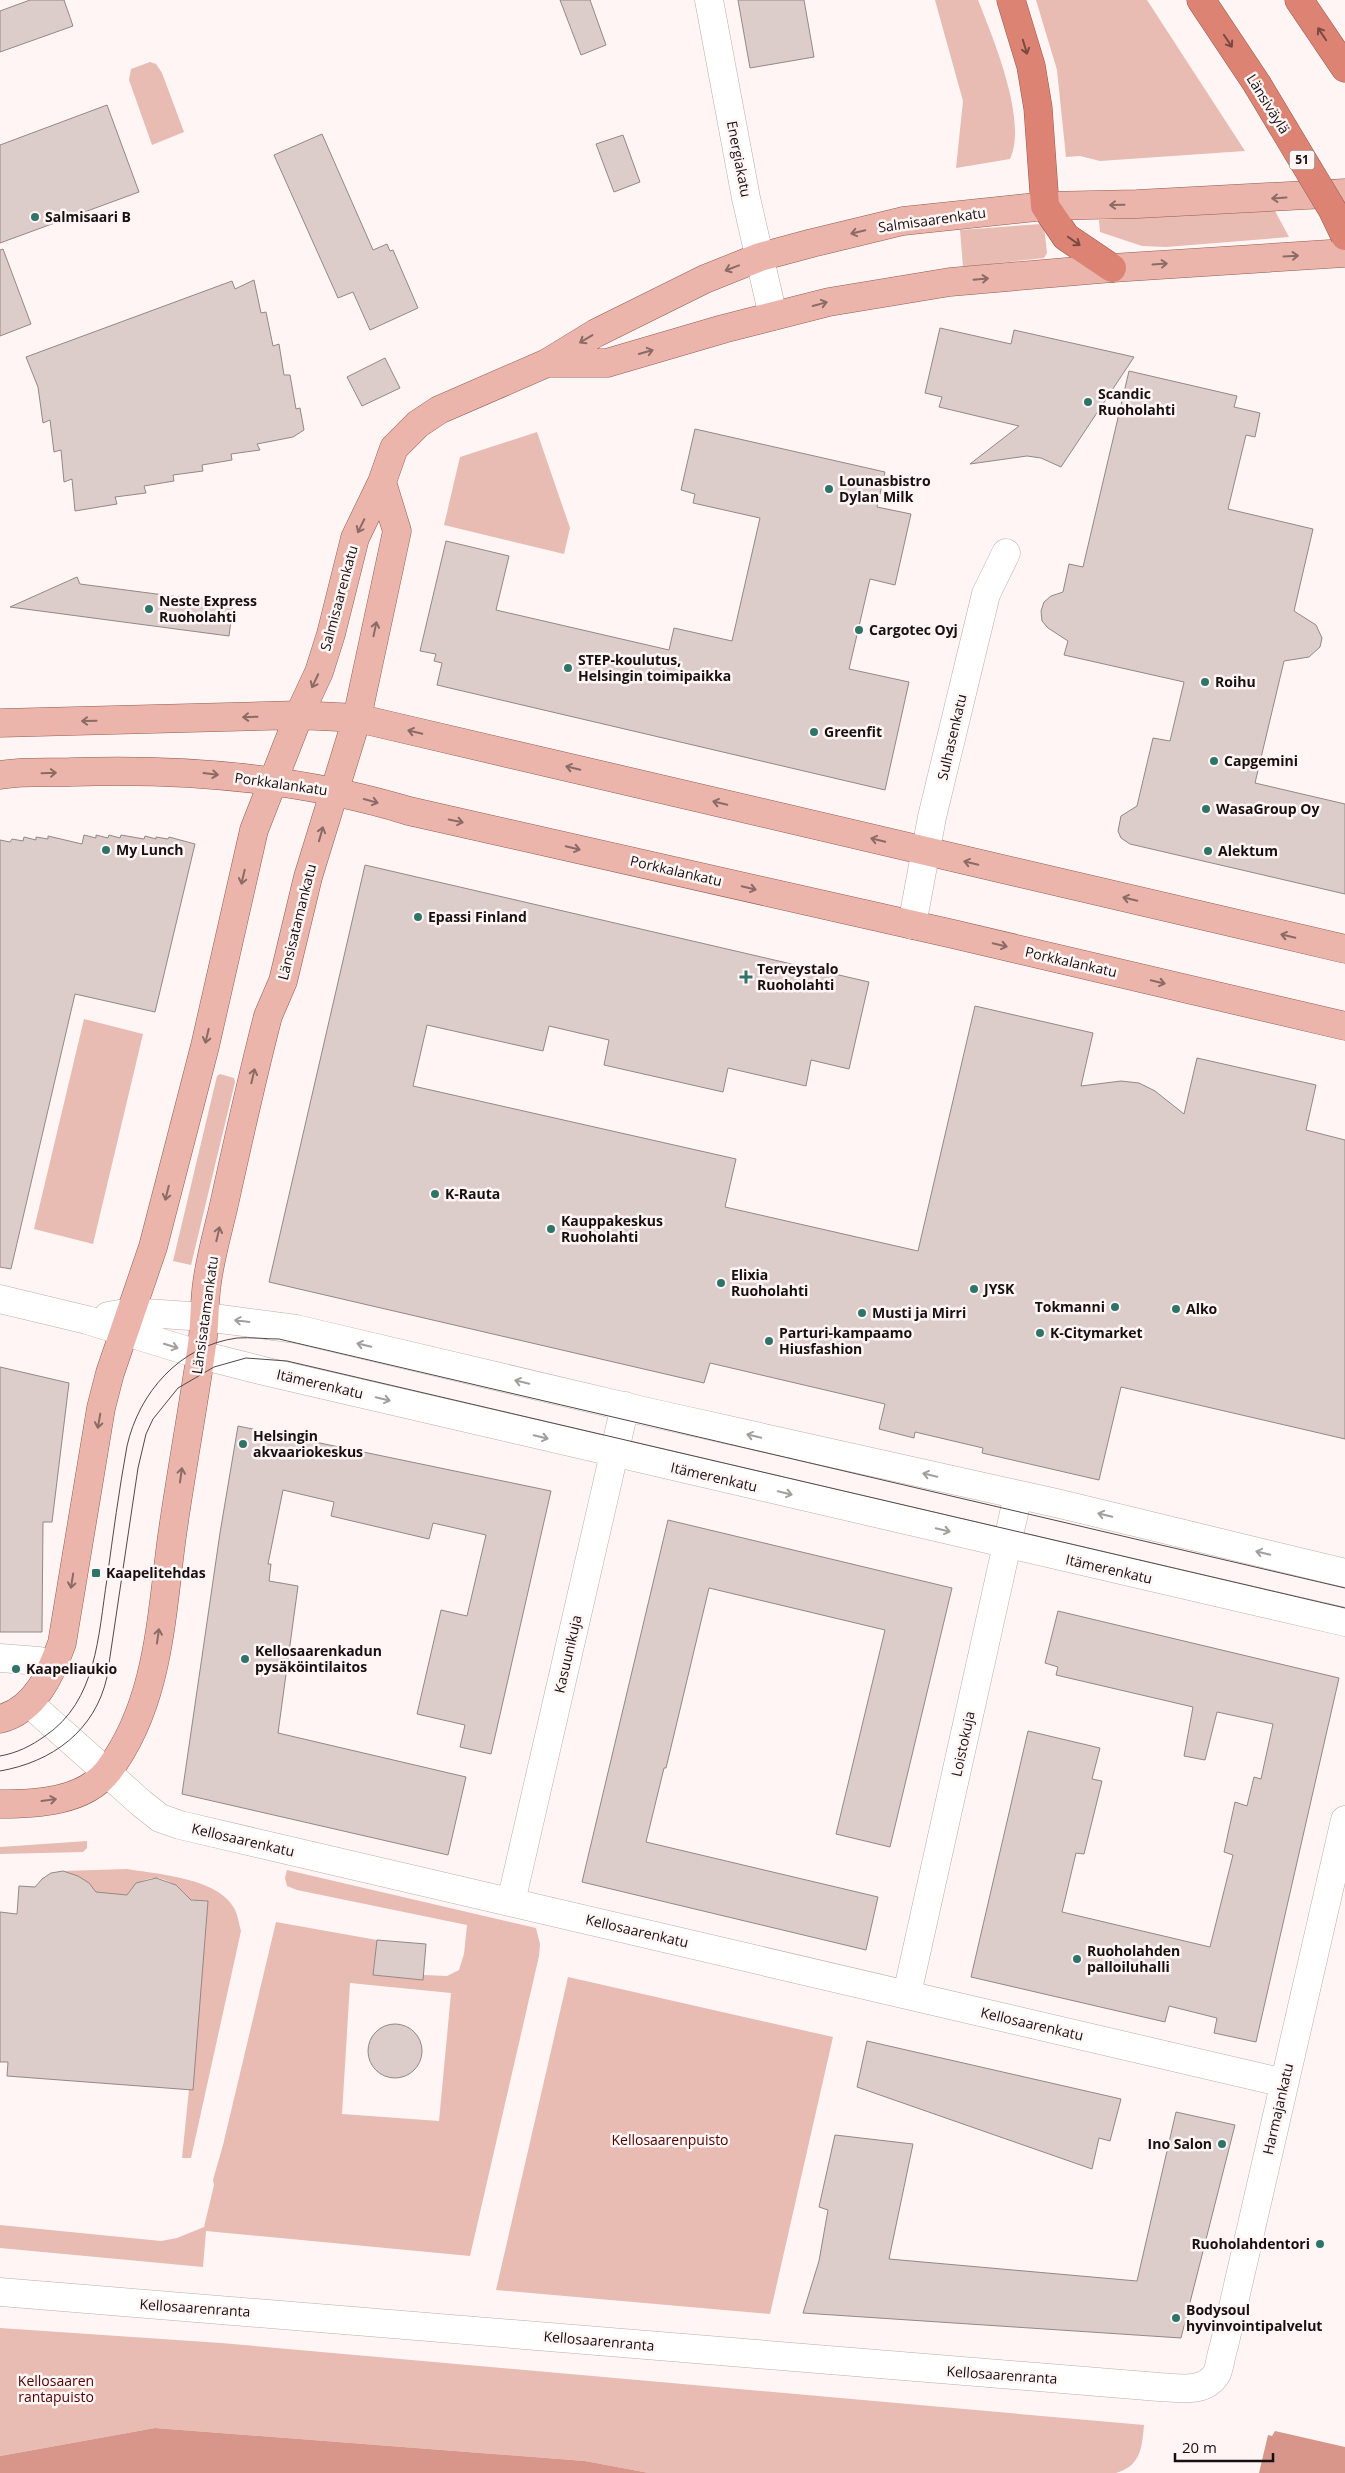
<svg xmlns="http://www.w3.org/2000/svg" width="1345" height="2473" font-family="'Open Sans',sans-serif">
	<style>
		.green { fill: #e8bbb3; fill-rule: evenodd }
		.water { fill: #d89589 }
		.building { fill: #dccdca; stroke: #958784 }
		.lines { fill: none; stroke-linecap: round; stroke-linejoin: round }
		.minor-casing { stroke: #bcadaa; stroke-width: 29 }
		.major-casing { stroke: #975b50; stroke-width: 29 }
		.highway-casing { stroke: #975b50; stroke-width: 29 }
		.minor { stroke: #fff; stroke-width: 28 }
		.major { stroke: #ebb5ab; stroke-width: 28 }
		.highway { stroke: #dd8373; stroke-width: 28 }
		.tram { stroke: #504a49; stroke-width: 1 }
		.highway-bridge-casing { stroke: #975b50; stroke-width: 29; stroke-linecap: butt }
		.highway-bridge { stroke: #dd8373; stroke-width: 28 }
		.oneway { stroke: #7a4a42 }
		.oneway2 { stroke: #8b6b65 }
		.oneway3 { stroke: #a2a09f }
		.poi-dot { fill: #2e7468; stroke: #fff5f4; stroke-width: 2 }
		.labels { text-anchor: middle; stroke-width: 5; stroke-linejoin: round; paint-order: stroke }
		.shield { fill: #fff5f4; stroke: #5c5554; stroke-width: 1 }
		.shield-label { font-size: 12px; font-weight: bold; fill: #161110 }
		.street-label { font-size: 14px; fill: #161110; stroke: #fff5f4 }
		.poi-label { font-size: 14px; font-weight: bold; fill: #161110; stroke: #fff5f4; text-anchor: start }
		.park-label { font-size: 14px; fill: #540200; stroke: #fff5f4 }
	</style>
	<rect width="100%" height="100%" fill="#fff5f4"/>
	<path class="green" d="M 935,0 L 978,0 C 993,38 1028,121 1010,159 L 956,168 L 963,101 Z
		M 1036,0 L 1147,0 L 1245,151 L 1100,161 L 1080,156 L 1066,157 L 1057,70 Z
		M 150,62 L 156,64 L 162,73 L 184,132 L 152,145 L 129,80 L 131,69 Z
		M 1274,209 L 1289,237 L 1166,247 L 1142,246 L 1100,232 L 1099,220 Z
		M 1041,224 L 1044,226 L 1047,253 L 1044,258 L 963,267 L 960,230 Z
		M 537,432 L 570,528 L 564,554 L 444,525 L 460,457 Z
		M 84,1019 L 143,1034 L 93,1244 L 34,1229 Z
		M 220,1074 L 234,1078 L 235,1082 L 191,1265 L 173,1261 L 217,1076 Z
		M 87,1841 L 87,1848 L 83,1852 L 0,1854 L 0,1847 Z
		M 127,1869 C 157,1874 218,1878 234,1908 C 238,1915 239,1924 241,1931 L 191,2158 L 182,2158 L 208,1902 L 188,1899 C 171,1875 146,1869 127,1895 L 96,1892 C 87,1880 78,1876 63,1871 Z
		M 287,1870 L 536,1928 L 540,1944 L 539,1956 L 470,2256 L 206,2231 L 203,2267 L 0,2248 L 0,2225 L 161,2241 L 177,2238 L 204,2227 L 214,2185 L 213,2180 L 223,2145 L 276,1922 L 377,1940 L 374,1975 L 422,1980 L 423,1975 L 447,1976 L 459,1970 L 464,1954 L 467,1925 L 297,1890 L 287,1886 L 285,1878 ZM 350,1983 L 451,1993 L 439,2121 L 342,2114 Z
		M 568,1977 L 833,2037 L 770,2314 L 496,2290 Z
		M 0,2328 L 221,2343 L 1144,2425 C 1142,2447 1141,2466 1116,2473 L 649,2473 L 585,2461 L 155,2428 L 0,2456 Z"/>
	<path class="water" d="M 155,2428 L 585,2461 L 649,2473 L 0,2473 L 0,2456 Z
		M 1275,2431 L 1345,2447 L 1345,2473 L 1259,2473 L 1268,2435 L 1272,2436 Z"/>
	<path class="building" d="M 30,0 L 64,0 L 73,26 L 0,52 L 0,11 Z
		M 560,0 L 590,0 L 606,45 L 581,55 Z
		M 738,0 L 804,0 L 814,57 L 750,68 Z
		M 107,105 L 139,192 L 0,243 L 0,145 Z
		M 322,134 L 373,250 L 387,244 L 390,251 L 393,250 L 418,308 L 370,330 L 353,292 L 338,298 L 274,155 Z
		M 623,135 L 640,182 L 614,192 L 596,144 Z
		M 3,249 L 31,324 L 0,336 L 0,250 Z
		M 254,280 L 261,313 L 266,312 L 273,346 L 279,344 L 284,375 L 290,375 L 296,409 L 300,408 L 304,430 L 293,437 L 257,444 L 260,450 L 231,454 L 232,460 L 202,465 L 203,471 L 173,475 L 174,481 L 144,486 L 146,493 L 115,497 L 117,504 L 75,511 L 72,479 L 64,482 L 61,450 L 54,452 L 50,420 L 43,423 L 38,387 L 26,357 L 232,281 L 235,289 Z
		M 940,328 L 1011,344 L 1014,330 L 1134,357 L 1061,467 L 1041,458 L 1027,456 L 970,464 L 1019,426 L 939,407 L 942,397 L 925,393 Z
		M 385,358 L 400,388 L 362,406 L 347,377 Z
		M 1129,371 L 1237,396 L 1234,407 L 1260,413 L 1255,437 L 1246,435 L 1228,509 L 1313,529 L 1294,611 L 1316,625 L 1322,638 L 1320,647 L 1309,657 L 1284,661 L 1255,783 L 1345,804 L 1345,894 L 1130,844 L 1121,838 L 1118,831 L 1121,816 L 1137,806 L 1153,738 L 1170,741 L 1184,682 L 1064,655 L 1068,641 L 1048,628 L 1042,621 L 1041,611 L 1044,602 L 1051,596 L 1063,592 L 1069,564 L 1083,567 Z
		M 695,429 L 885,472 L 877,507 L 911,514 L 895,585 L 870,579 L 849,669 L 909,682 L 885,790 L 437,685 L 442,663 L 434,661 L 436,654 L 420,651 L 446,541 L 509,556 L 496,610 L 669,650 L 674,628 L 732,641 L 760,518 L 693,503 L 695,494 L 681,490 Z
		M 77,577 L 80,584 L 233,604 L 229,636 L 10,607 Z
		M 84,835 L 96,838 L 96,835 L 108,838 L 109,835 L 120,838 L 121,835 L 144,839 L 145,836 L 156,839 L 156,837 L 168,839 L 169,837 L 195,844 L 155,1012 L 75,994 L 11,1269 L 0,1267 L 0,840 L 10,842 L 12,839 L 23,841 L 24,837 L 36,840 L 36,837 L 48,839 L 48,836 L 82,844 Z
		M 365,865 L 869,982 L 849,1069 L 811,1060 L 806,1086 L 728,1068 L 723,1092 L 604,1065 L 609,1040 L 549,1026 L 543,1051 L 427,1025 L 413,1086 L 736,1159 L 725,1207 L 918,1251 L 975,1006 L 1093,1033 L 1081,1086 L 1121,1081 L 1139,1083 L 1155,1091 L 1184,1114 L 1197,1058 L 1316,1085 L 1306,1130 L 1345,1140 L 1345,1439 L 1121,1387 L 1099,1480 L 982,1453 L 983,1448 L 915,1432 L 914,1438 L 879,1429 L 885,1404 L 710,1363 L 704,1383 L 269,1282 Z
		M 0,1367 L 69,1383 L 52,1522 L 43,1522 L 42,1632 L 0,1632 Z
		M 238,1426 L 551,1491 L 491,1754 L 460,1747 L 465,1725 L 417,1714 L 441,1610 L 467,1616 L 486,1535 L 433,1523 L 429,1539 L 331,1516 L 334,1502 L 283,1490 L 268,1564 L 271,1564 L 269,1581 L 298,1586 L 278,1733 L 466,1777 L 448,1855 L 182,1794 L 220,1533 Z
		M 668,1520 L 952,1588 L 890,1847 L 836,1834 L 885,1630 L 709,1588 L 666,1768 L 664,1768 L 646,1842 L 878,1897 L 866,1950 L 582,1882 Z
		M 1058,1611 L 1339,1678 L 1256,2042 L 1214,2033 L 1217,2018 L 1169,2006 L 1165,2022 L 971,1977 L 1028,1731 L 1100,1748 L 1092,1779 L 1102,1781 L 1084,1854 L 1076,1853 L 1062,1912 L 1210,1947 L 1233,1855 L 1224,1852 L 1235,1802 L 1247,1806 L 1254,1777 L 1261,1779 L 1273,1724 L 1217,1712 L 1205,1760 L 1184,1756 L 1193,1707 L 1056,1675 L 1058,1667 L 1045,1663 Z
		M 63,1871 L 78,1876 L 89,1883 L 96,1892 L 127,1895 L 136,1883 L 156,1878 L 176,1885 L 191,1900 L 208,1901 L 193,2090 L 7,2076 L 8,2062 L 0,2062 L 0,1912 L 17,1914 L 19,1886 L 35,1887 L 42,1879 L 51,1873 Z
		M 377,1940 L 426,1944 L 423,1980 L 373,1975 Z
		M368 2051a27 27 0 1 1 54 0a27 27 0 1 1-54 0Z
		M 867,2041 L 1121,2099 L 1110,2141 L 1099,2138 L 1092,2169 L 857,2087 Z
		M 1176,2112 L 1235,2125 L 1181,2338 L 803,2313 L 819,2261 L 828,2210 L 819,2207 L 835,2135 L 913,2144 L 889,2259 L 1137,2281 Z"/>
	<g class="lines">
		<g class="minor-casing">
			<path id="minor" d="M 709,0 L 746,198 L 773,316
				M 912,925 L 932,817 L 986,594 L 1006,553
				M 0,1299 L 87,1320 L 201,1355 L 268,1372 L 1345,1622
				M 108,1316 L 131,1312 L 205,1317 L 296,1329 L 652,1413 L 1056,1503 L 1345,1573
				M 0,1658 L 39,1661
				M 29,1703 L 141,1803 L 160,1818 L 180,1825 L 1284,2083
				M 511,1902 L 625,1406
				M 907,1994 L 1018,1495
				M 0,2292 L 1159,2387 C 1179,2388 1205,2394 1217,2373 C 1220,2366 1221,2354 1224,2346 L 1345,1820"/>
		</g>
		<g class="major-casing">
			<path id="major" d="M 547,363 L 607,363 L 723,329 L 829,302 L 950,282 L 1112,268 L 1345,253
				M 0,723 L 299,715 L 357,718 L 1345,949
				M 0,775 C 24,771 49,773 72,772 C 186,768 300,778 409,811 L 953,934 L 1345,1026
				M 0,1719 C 35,1710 51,1674 62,1643 L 101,1408 L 110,1373 L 153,1247 L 205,1046 L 254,830 L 299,715 L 319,672 L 331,634 L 355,538 L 382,482 L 394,448 L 418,424 L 439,410 L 547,363 L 596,333 L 705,279 L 760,257 L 812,243 L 903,221 L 1045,206 L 1137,204 L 1345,193
				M 0,1804 C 36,1804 84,1802 108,1771 C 159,1704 161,1617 172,1536 C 181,1472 193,1409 202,1345 C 205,1325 204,1303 207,1283 C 211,1252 221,1221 227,1191 C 240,1132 253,1074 268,1016 L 283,981 L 308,877 L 357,718 L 397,531 L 382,482"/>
		</g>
		<g class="highway-casing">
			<path id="highway" d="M 1011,0 L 1031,66 L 1038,108 L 1045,206 L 1066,237 L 1112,268
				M 1201,0 L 1257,84
				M 1299,0 L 1345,68"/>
		</g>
		<use href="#minor" class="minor"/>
		<use href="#major" class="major"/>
		<use href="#highway" class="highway"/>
		<path class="tram" d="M 0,1756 C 17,1753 31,1746 45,1736 C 97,1701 98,1636 107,1579 C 113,1535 119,1490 127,1446 C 139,1393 179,1346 237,1338 C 251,1337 265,1339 279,1339 L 1345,1588
			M 0,1771 C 52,1762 95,1731 107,1677 L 138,1468 L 146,1434 L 153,1419 L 178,1388 L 214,1367 L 246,1358 L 287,1361 L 1345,1608"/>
		<g class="highway-bridge-casing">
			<path id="highway-bridge" d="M 1257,84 L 1332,209 L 1345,236"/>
		</g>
		<use href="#highway-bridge" class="highway-bridge"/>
	</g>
	<defs><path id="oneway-shaft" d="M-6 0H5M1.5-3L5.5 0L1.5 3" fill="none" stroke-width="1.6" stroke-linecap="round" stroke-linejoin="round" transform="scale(1.25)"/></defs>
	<g class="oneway">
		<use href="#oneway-shaft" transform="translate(1322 34) rotate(-124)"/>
		<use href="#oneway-shaft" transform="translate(1228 41) rotate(56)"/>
		<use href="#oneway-shaft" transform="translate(1025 47) rotate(73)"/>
		<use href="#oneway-shaft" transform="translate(1074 241) rotate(35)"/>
	</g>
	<g class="oneway2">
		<use href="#oneway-shaft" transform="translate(1279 198) rotate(176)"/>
		<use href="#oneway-shaft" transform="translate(1117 205) rotate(179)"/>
		<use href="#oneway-shaft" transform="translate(858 232) rotate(166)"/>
		<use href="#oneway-shaft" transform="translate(1291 256) rotate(-3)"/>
		<use href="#oneway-shaft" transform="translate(1160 264) rotate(-4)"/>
		<use href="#oneway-shaft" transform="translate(732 268) rotate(159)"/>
		<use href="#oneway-shaft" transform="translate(981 279) rotate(-5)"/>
		<use href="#oneway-shaft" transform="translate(820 304) rotate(-15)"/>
		<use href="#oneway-shaft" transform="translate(586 339) rotate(149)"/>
		<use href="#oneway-shaft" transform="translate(646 352) rotate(-16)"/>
		<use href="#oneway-shaft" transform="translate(361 526) rotate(116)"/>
		<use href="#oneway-shaft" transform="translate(375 629) rotate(-78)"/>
		<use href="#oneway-shaft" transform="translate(315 681) rotate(115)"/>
		<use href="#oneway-shaft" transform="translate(250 717) rotate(178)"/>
		<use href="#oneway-shaft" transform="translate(89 721) rotate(179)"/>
		<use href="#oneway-shaft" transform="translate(415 732) rotate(-167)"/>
		<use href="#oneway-shaft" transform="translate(573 768) rotate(-167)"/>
		<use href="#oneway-shaft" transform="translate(49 773) rotate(-2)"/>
		<use href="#oneway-shaft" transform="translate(211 774) rotate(7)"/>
		<use href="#oneway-shaft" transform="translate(371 801) rotate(15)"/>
		<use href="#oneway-shaft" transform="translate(720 803) rotate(-167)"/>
		<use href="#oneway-shaft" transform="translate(456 821) rotate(12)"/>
		<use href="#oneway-shaft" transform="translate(321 834) rotate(-74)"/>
		<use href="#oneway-shaft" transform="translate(878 840) rotate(-166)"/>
		<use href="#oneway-shaft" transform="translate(573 848) rotate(13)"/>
		<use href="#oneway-shaft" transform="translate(971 863) rotate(-167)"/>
		<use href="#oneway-shaft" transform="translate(243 877) rotate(103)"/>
		<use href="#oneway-shaft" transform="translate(749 888) rotate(13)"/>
		<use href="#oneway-shaft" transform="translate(1130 899) rotate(-167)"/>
		<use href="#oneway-shaft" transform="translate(1288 936) rotate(-167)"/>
		<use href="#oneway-shaft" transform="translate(1000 945) rotate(13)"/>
		<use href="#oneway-shaft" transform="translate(1158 982) rotate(13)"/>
		<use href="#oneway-shaft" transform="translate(207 1036) rotate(103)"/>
		<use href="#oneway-shaft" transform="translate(253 1076) rotate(-77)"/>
		<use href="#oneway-shaft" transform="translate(167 1193) rotate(104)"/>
		<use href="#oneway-shaft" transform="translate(218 1234) rotate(-77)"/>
		<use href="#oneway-shaft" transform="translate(99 1421) rotate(100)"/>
		<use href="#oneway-shaft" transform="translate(181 1475) rotate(-82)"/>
		<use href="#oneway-shaft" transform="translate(72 1581) rotate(99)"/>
		<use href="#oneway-shaft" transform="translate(158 1636) rotate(-82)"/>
		<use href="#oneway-shaft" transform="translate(49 1800) rotate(-8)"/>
	</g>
	<g class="oneway3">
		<use href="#oneway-shaft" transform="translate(242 1321) rotate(-173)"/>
		<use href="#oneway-shaft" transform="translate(364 1345) rotate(-167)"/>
		<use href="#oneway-shaft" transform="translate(171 1346) rotate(17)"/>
		<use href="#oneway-shaft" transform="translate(522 1382) rotate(-167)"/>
		<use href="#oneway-shaft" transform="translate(383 1399) rotate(13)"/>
		<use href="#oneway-shaft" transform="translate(754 1436) rotate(-167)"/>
		<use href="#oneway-shaft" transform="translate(541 1437) rotate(13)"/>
		<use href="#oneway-shaft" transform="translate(930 1475) rotate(-167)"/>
		<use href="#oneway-shaft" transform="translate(785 1493) rotate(13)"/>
		<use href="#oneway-shaft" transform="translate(1105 1515) rotate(-166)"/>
		<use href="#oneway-shaft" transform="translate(943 1530) rotate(13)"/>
		<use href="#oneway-shaft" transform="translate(1263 1553) rotate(-166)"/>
	</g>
	<g class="poi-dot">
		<circle cx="35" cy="217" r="5"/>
		<circle cx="1088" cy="402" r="5"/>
		<circle cx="829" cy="489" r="5"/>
		<circle cx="149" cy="609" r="5"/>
		<circle cx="859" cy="630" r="5"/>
		<circle cx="568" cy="668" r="5"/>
		<circle cx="1205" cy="682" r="5"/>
		<circle cx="814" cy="732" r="5"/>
		<circle cx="1214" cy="761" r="5"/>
		<circle cx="1206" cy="809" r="5"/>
		<circle cx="106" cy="850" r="5"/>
		<circle cx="1208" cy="851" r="5"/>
		<circle cx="418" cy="917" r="5"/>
		<path d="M743.5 969.5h5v5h5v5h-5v5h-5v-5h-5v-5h5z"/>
		<circle cx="435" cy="1194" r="5"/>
		<circle cx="551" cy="1229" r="5"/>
		<circle cx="721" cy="1283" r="5"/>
		<circle cx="974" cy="1289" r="5"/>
		<circle cx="1115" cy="1307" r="5"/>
		<circle cx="1176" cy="1309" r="5"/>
		<circle cx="862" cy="1313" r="5"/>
		<circle cx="1040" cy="1333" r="5"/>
		<circle cx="769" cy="1341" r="5"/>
		<circle cx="243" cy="1444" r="5"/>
		<rect x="91" y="1568" width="10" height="10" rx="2.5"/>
		<circle cx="245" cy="1659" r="5"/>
		<circle cx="16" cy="1669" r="5"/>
		<circle cx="1077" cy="1959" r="5"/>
		<circle cx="1222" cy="2144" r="5"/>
		<circle cx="1320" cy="2244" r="5"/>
		<circle cx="1176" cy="2318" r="5"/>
	</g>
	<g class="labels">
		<rect class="shield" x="1289.5" y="150.5" width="25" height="19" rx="4"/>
		<g class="shield-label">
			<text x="1302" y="164">51</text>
		</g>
		<g class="street-label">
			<text transform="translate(1268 104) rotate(58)" y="5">Länsiväylä</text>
			<text transform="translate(739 159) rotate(79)" y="5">Energiakatu</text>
			<text transform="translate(932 220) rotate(-8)" y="5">Salmisaarenkatu</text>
			<text transform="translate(339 598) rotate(-75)" y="5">Salmisaarenkatu</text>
			<text transform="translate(952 737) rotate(-77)" y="5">Sulhasenkatu</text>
			<text transform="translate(281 784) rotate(8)" y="5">Porkkalankatu</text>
			<text transform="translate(676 871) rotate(13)" y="5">Porkkalankatu</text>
			<text transform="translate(297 922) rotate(-76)" y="5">Länsisatamankatu</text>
			<text transform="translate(1071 962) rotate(13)" y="5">Porkkalankatu</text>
			<text transform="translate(205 1315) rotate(-82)" y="5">Länsisatamankatu</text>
			<text transform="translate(320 1384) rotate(13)" y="5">Itämerenkatu</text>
			<text transform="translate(714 1477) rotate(13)" y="5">Itämerenkatu</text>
			<text transform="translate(1109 1569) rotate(13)" y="5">Itämerenkatu</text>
			<text transform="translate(568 1654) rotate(-77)" y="5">Kasuunikuja</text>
			<text transform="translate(963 1744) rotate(-78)" y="5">Loistokuja</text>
			<text transform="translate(243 1840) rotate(13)" y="5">Kellosaarenkatu</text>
			<text transform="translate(637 1931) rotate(13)" y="5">Kellosaarenkatu</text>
			<text transform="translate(1032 2024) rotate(13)" y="5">Kellosaarenkatu</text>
			<text transform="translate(1278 2109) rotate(-77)" y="5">Harmajankatu</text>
			<text transform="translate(195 2308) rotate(4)" y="5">Kellosaarenranta</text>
			<text transform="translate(599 2341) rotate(5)" y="5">Kellosaarenranta</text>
			<text transform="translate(1002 2375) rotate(4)" y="5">Kellosaarenranta</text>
		</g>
		<g class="poi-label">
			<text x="45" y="222">Salmisaari B</text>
			<text x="1098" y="399">Scandic<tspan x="1098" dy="16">Ruoholahti</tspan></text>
			<text x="839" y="486">Lounasbistro<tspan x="839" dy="16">Dylan Milk</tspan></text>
			<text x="159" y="606">Neste Express<tspan x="159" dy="16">Ruoholahti</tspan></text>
			<text x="869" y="635">Cargotec Oyj</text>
			<text x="578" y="665">STEP-koulutus,<tspan x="578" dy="16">Helsingin toimipaikka</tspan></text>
			<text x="1215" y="687">Roihu</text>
			<text x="824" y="737">Greenfit</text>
			<text x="1224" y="766">Capgemini</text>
			<text x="1216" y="814">WasaGroup Oy</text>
			<text x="116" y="855">My Lunch</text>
			<text x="1218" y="856">Alektum</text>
			<text x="428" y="922">Epassi Finland</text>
			<text x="757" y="974">Terveystalo<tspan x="757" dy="16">Ruoholahti</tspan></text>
			<text x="445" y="1199">K-Rauta</text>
			<text x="561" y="1226">Kauppakeskus<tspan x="561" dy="16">Ruoholahti</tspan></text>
			<text x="731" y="1280">Elixia<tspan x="731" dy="16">Ruoholahti</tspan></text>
			<text x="984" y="1294">JYSK</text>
			<text x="1105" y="1312" text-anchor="end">Tokmanni</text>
			<text x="1186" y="1314">Alko</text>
			<text x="872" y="1318">Musti ja Mirri</text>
			<text x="779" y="1338">Parturi-kampaamo<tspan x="779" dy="16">Hiusfashion</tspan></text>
			<text x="1050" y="1338">K-Citymarket</text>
			<text x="253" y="1441">Helsingin<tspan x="253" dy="16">akvaariokeskus</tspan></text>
			<text x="106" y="1578">Kaapelitehdas</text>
			<text x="255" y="1656">Kellosaarenkadun<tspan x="255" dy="16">pysäköintilaitos</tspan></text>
			<text x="26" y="1674">Kaapeliaukio</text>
			<text x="1087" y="1956">Ruoholahden<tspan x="1087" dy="16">palloiluhalli</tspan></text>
			<text x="1212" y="2149" text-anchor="end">Ino Salon</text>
			<text x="1310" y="2249" text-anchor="end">Ruoholahdentori</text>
			<text x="1186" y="2315">Bodysoul<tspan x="1186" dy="16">hyvinvointipalvelut</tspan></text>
		</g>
		<g class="park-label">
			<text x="670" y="2145">Kellosaarenpuisto</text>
			<text x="56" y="2386">Kellosaaren<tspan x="56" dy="16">rantapuisto</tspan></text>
		</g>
	</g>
	<path d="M1175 2453v8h98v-8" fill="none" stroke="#161110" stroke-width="2.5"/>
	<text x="1182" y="2453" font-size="15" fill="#161110" stroke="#fff5f4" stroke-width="4" paint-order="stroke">20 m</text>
</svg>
